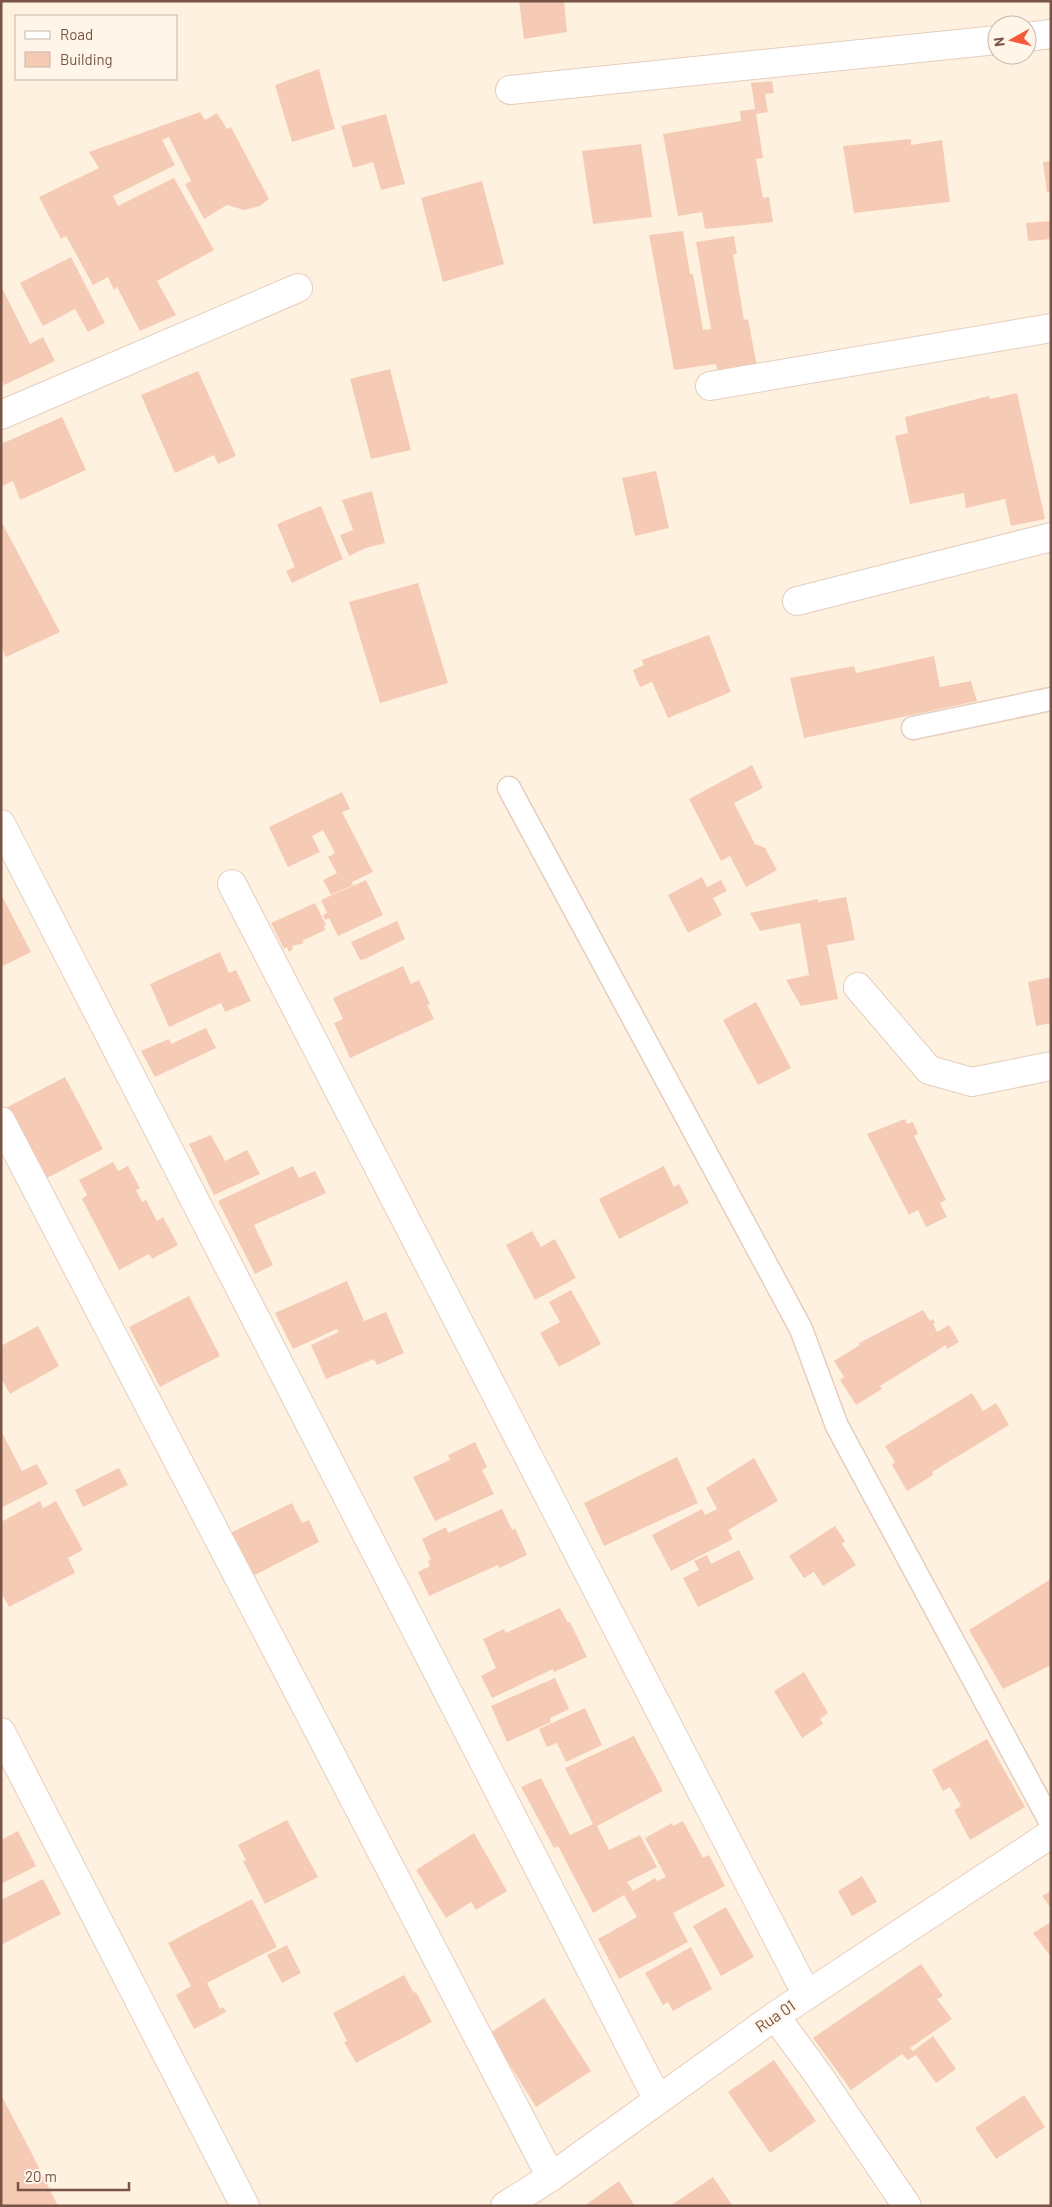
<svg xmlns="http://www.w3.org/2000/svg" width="1052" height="2207" font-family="Barlow,sans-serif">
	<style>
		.building { fill: #f6cbb6 }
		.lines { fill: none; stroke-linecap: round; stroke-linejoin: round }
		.lane-casing { stroke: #e5cebe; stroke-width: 25 }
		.street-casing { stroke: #e5cebe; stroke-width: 30 }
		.secondary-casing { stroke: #ebcebb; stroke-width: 30 }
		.lane { stroke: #fff; stroke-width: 22 }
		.street { stroke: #fff; stroke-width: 28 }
		.secondary { stroke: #fff; stroke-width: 28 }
		.labels { text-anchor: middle; stroke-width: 4; stroke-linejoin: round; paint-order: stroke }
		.street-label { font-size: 16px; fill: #775445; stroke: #fff5e8 }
	</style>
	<rect width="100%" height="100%" fill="#fef1e0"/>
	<path class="building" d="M 519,1 L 564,1 L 567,32 L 524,39 Z
		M 319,69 L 335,129 L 292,142 L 275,85 Z
		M 772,81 L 774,93 L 765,94 L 768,112 L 756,114 L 763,158 L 756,159 L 763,198 L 769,197 L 773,222 L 705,229 L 702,212 L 678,216 L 663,134 L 741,121 L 740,111 L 755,109 L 751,83 Z
		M 200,112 L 205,120 L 217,113 L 227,129 L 231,127 L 269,199 L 260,206 L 244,210 L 227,205 L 204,219 L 185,184 L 191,181 L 169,137 L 162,140 L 175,165 L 113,196 L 118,206 L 174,178 L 214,250 L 157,281 L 176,315 L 140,331 L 117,287 L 114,290 L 108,277 L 93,285 L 66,236 L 61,239 L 39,197 L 99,168 L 89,152 Z
		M 386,114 L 405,184 L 381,190 L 373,162 L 353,168 L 341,126 Z
		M 911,139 L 911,145 L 942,140 L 950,202 L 854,213 L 843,146 Z
		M 641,144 L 652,217 L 593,224 L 582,151 Z
		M 1051,161 L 1051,192 L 1047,192 L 1043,162 Z
		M 482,181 L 504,264 L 443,282 L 421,198 Z
		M 1051,221 L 1051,239 L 1028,241 L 1026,223 Z
		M 683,231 L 690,274 L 693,274 L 703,330 L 711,329 L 696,242 L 734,236 L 737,254 L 733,254 L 744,320 L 748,319 L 758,372 L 719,378 L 716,364 L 674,370 L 649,235 Z
		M 71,257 L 105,323 L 88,332 L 75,309 L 43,326 L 20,283 Z
		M 1,286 L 30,344 L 43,337 L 55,361 L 4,385 L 1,380 Z
		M 390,369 L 411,450 L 371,459 L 350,379 Z
		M 198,371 L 236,456 L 218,464 L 214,455 L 175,473 L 141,395 Z
		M 1017,393 L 1045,519 L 1011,526 L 1005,499 L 966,508 L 964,493 L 910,504 L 895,436 L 908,433 L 905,417 L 989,396 L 990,399 Z
		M 62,417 L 86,470 L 20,500 L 13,481 L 1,487 L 1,444 Z
		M 656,471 L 669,528 L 635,536 L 622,478 Z
		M 372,491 L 385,543 L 366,548 L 349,556 L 340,535 L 353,530 L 342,500 Z
		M 321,506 L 343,559 L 292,583 L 286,571 L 295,567 L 277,524 Z
		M 1,521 L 60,632 L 6,657 L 1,647 Z
		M 418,583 L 448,683 L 380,703 L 349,602 Z
		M 709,635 L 731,692 L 668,718 L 652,682 L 640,687 L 633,670 L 644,665 L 642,660 Z
		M 934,656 L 940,687 L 971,681 L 977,701 L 804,738 L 790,678 L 854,666 L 856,673 Z
		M 752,765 L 763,788 L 734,803 L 755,844 L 765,848 L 777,870 L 746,887 L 730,856 L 721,861 L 689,799 Z
		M 342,792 L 350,809 L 342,812 L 373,872 L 352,882 L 353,885 L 331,895 L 323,880 L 337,873 L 328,857 L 335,853 L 323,830 L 312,836 L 320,852 L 288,867 L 269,827 Z
		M 702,877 L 707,887 L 721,880 L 727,891 L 713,898 L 722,915 L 688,933 L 668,895 Z
		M 366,880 L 383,915 L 338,936 L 329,918 L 325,920 L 323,915 L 327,913 L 321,900 Z
		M 1,894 L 31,952 L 1,967 Z
		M 846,897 L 855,940 L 827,945 L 838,999 L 801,1006 L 786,980 L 809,975 L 800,923 L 760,931 L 750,913 L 818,899 L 818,902 Z
		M 315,903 L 326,925 L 324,926 L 325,930 L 302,941 L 304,943 L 292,946 L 293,949 L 289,952 L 287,947 L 284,949 L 271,923 Z
		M 397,921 L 405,939 L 365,959 L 360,960 L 351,942 Z
		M 220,952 L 229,973 L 236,970 L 251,1001 L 225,1012 L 221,1003 L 169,1027 L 150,984 Z
		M 403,966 L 411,984 L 419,980 L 430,1004 L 427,1005 L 434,1019 L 350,1058 L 334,1023 L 343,1019 L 333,998 Z
		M 1051,977 L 1051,1023 L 1036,1026 L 1028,982 Z
		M 756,1002 L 791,1068 L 758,1085 L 723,1020 Z
		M 206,1028 L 216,1048 L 155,1077 L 141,1051 L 169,1039 L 171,1044 Z
		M 65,1077 L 103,1149 L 41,1181 L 4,1109 Z
		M 905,1119 L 907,1124 L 913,1122 L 918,1134 L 914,1136 L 946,1200 L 940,1203 L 947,1217 L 926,1227 L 918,1210 L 909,1215 L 867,1134 Z
		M 211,1135 L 225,1161 L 247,1150 L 260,1174 L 214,1195 L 189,1144 Z
		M 113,1162 L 118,1171 L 128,1166 L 140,1188 L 136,1190 L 142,1202 L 146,1200 L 157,1221 L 163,1217 L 178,1245 L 152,1259 L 149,1254 L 119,1270 L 82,1199 L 87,1195 L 79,1180 Z
		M 293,1166 L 299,1178 L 315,1171 L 326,1193 L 254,1225 L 273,1265 L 255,1274 L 218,1201 Z
		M 664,1166 L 674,1187 L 679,1184 L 689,1203 L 619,1239 L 599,1199 Z
		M 532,1231 L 541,1247 L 555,1239 L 576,1278 L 535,1300 L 506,1245 Z
		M 347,1281 L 364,1321 L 386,1312 L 404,1353 L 377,1365 L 374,1359 L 326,1379 L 311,1345 L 339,1332 L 337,1329 L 293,1349 L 275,1313 Z
		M 571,1290 L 601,1344 L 559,1367 L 540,1333 L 560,1322 L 549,1302 Z
		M 189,1296 L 220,1356 L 160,1387 L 129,1327 Z
		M 923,1310 L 930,1321 L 933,1319 L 935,1323 L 933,1324 L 937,1332 L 949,1325 L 959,1342 L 947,1349 L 946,1345 L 880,1386 L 882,1389 L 856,1405 L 840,1380 L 844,1377 L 834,1361 L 860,1345 L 859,1343 Z
		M 38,1326 L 59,1366 L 10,1394 L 1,1378 L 1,1346 Z
		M 972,1393 L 983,1411 L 996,1403 L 1009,1425 L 932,1472 L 933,1475 L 907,1491 L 892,1465 L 895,1462 L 885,1446 Z
		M 1,1431 L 22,1471 L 37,1464 L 48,1484 L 1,1508 Z
		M 475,1442 L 487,1467 L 482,1470 L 494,1494 L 435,1521 L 413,1477 L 450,1460 L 448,1455 Z
		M 677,1457 L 698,1503 L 604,1546 L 584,1503 Z
		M 754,1458 L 778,1501 L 728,1530 L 733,1539 L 671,1571 L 652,1535 L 702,1509 L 705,1515 L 717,1509 L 706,1488 Z
		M 119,1468 L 128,1485 L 83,1507 L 75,1490 Z
		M 40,1501 L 43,1508 L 56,1501 L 83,1550 L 68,1558 L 75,1573 L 9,1607 L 1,1592 L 1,1522 Z
		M 292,1503 L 302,1523 L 309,1520 L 319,1542 L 253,1576 L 248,1566 L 242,1569 L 226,1535 Z
		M 502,1509 L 512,1530 L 515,1528 L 527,1555 L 499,1568 L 498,1565 L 429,1596 L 418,1572 L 430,1566 L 428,1561 L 431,1560 L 422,1539 L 446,1527 L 448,1533 Z
		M 835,1526 L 845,1541 L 842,1544 L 856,1565 L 823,1586 L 814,1572 L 804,1578 L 789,1556 Z
		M 739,1550 L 754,1579 L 698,1607 L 683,1578 L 699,1570 L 694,1561 L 707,1555 L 711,1564 Z
		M 1051,1579 L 1051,1665 L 1003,1689 L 969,1630 Z
		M 560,1608 L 568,1623 L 570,1622 L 587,1657 L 554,1672 L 553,1669 L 492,1698 L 481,1676 L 496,1668 L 483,1639 L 504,1629 L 506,1633 Z
		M 804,1672 L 828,1713 L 820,1719 L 823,1724 L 802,1738 L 774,1691 Z
		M 555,1678 L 569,1709 L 550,1718 L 551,1722 L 507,1742 L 491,1706 Z
		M 585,1708 L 602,1745 L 566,1762 L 557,1743 L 547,1747 L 539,1729 Z
		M 634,1736 L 663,1791 L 597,1826 L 609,1850 L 640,1835 L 657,1867 L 627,1882 L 633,1891 L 655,1878 L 657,1881 L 666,1877 L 645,1838 L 672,1823 L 673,1826 L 683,1821 L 703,1858 L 709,1855 L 725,1886 L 673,1913 L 688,1942 L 619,1979 L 598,1939 L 637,1917 L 624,1895 L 593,1913 L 558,1846 L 554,1848 L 521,1787 L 541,1778 L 570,1835 L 593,1824 L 565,1768 Z
		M 987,1739 L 1025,1807 L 970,1840 L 954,1810 L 961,1806 L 950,1787 L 943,1791 L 932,1770 Z
		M 287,1820 L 318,1877 L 265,1904 L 243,1861 L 246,1860 L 238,1845 Z
		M 18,1831 L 36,1866 L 1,1884 L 1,1840 Z
		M 474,1833 L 507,1891 L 476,1910 L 471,1902 L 446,1918 L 416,1870 Z
		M 862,1876 L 877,1902 L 852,1916 L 838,1891 Z
		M 43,1879 L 61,1914 L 1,1945 L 1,1900 Z
		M 1051,1891 L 1051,1908 L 1042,1896 Z
		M 252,1899 L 277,1947 L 207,1983 L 220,2009 L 223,2007 L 226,2012 L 194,2029 L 176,1995 L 191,1986 L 168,1943 Z
		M 726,1907 L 754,1957 L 721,1976 L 693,1926 Z
		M 1051,1922 L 1051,1957 L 1033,1933 Z
		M 287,1945 L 301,1973 L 282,1983 L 267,1955 Z
		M 691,1947 L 712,1989 L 673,2011 L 668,2002 L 663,2005 L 645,1973 Z
		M 921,1964 L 943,1996 L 937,1999 L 952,2019 L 910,2048 L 913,2051 L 933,2036 L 956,2069 L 936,2083 L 916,2055 L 908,2060 L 902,2054 L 851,2090 L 813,2038 Z
		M 404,1975 L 414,1993 L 416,1992 L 432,2022 L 356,2063 L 344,2042 L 347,2041 L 333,2013 Z
		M 544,1998 L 591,2071 L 536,2107 L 490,2033 Z
		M 774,2060 L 816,2121 L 770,2153 L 728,2092 Z
		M 1,2095 L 28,2146 L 58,2206 L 1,2206 Z
		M 1024,2095 L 1045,2127 L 996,2159 L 975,2128 Z
		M 713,2177 L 732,2205 L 670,2206 L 673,2204 Z
		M 619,2181 L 635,2206 L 584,2206 Z"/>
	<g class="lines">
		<g class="lane-casing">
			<path id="lane" d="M 913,728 L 1051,699
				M 509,788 L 801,1329 L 837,1426 L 1051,1823"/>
		</g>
		<g class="street-casing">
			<path id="street" d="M 1027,37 L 1051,34
				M 510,90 L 997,40
				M 710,386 L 1051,328
				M 1,415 L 298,288
				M 797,601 L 1051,537
				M 1,824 L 658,2100
				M 232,884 L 807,1995
				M 858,987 L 929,1070 L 972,1082 L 1051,1066
				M 1,1121 L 551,2177
				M 1,1732 L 245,2206
				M 775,2016 L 817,2073 L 907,2206"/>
		</g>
		<g class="secondary-casing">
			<path id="secondary" d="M 505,2206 L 551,2177 L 775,2016 L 1051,1834"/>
		</g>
		<use href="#lane" class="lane"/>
		<use href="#street" class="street"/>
		<use href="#secondary" class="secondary"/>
	</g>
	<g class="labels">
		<g class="street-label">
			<text transform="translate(775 2016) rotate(-34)" y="6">Rua 01</text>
		</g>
	</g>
	<rect width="1052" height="2207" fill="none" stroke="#775445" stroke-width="5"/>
	<rect x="15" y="15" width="162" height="65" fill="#fff5e8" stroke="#c9b5a7"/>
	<rect x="25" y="31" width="25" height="8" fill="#ffffff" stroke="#c9b5a7"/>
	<text x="60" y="40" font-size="15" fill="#775445">Road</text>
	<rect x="25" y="52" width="25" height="15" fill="#f6cbb6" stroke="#c9b5a7"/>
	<text x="60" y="65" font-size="15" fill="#775445">Building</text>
	<g transform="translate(1012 40) rotate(262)"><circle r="24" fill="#fff5e8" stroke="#c9b5a7"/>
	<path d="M0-4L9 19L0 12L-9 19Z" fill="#f3593b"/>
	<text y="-8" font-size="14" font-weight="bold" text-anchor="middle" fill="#775445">N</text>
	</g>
	<path d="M18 2182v8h111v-8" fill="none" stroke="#775445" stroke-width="2.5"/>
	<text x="25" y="2182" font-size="15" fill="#775445" stroke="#fff5e8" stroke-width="4" paint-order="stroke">20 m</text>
</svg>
